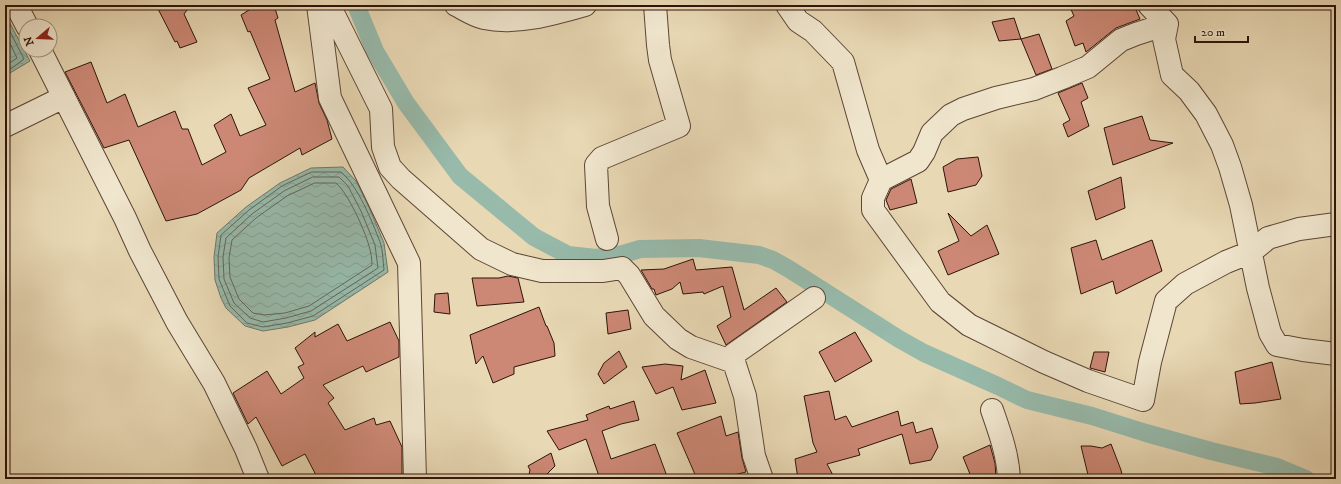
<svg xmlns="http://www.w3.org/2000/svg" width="1341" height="484" font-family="'IM FELL DW Pica',serif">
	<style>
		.water { fill: url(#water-waves); stroke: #6d786a }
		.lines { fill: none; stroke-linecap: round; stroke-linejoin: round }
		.shore { stroke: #62675a; stroke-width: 1 }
		.canal { stroke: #97baab; stroke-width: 18 }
		.building { fill: #cc8875; stroke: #2e1409 }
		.minor-casing { stroke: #5c4534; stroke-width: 24 }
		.minor { stroke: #f0e6ce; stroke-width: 22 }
	</style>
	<defs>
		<pattern id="water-waves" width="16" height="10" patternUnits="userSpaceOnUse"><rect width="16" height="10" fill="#97baab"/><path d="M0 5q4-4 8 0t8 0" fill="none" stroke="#829f92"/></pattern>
	</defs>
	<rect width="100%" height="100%" fill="#e8d8b4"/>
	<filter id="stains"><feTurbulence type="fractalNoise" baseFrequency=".005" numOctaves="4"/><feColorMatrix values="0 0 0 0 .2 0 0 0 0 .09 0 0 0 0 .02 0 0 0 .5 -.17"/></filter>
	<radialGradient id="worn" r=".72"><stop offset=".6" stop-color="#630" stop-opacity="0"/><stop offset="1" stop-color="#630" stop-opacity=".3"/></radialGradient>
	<path class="water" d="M 5,14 L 30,61 L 5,76 Z
		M 343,167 L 356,181 L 369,207 L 384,243 L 388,272 L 315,320 L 288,327 L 263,331 L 245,326 L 226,308 L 221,298 L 215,280 L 214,257 L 217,233 L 246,207 L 280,183 L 311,168 Z"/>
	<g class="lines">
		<path class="shore" d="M 5,22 L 24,59 L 12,68 L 5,71
			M 5,33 L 17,58 L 5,66
			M 312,172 L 341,172 C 358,186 372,221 380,242 C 383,250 383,262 384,270 L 313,316 L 287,323 L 263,327 L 247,323 L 230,306 L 219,279 L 218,257 L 221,235 L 249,210 L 282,186 Z
			M 313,177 L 339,177 L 348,186 L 361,211 L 375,245 L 378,268 L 311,311 L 286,318 L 263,322 L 250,318 L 234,303 L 224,279 L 223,257 L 226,238 L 252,214 L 284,191 Z
			M 315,183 L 336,183 C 348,193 365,231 369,246 C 371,252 372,259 372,265 L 309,306 L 285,313 L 264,315 L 253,313 L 239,299 L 230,277 L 229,258 L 232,240 L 256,218 L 287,196 Z"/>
		<path class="canal" d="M 356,5 L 375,51 L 406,103 L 460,176 L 534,237 L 568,255 L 596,258 L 623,254 L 640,249 L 699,248 L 759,255 L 773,260 L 789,269 L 899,339 L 924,353 L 998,386 L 1027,400 L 1092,416 L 1146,433 L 1211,451 L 1277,467 L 1306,479"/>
	</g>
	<path class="building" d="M 156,5 L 191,5 L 184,14 L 197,42 L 180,48 L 177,41 L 175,42 Z
		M 257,5 L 274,5 L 278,18 L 275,20 L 295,92 L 315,83 L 319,103 L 327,120 L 332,139 L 302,155 L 300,148 L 249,178 L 241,190 L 197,214 L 166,221 L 129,140 L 104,148 L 65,72 L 91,62 L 107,103 L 125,94 L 138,127 L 175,111 L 182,129 L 188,129 L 202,165 L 226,152 L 214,125 L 231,114 L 240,136 L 266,125 L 248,88 L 270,79 L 250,31 L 248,32 L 241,15 Z
		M 1069,5 L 1134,5 L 1140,19 L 1116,28 L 1086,52 L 1083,43 L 1075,46 L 1066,21 L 1074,16 Z
		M 1014,18 L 1021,39 L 999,41 L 992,22 Z
		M 1039,34 L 1052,69 L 1036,75 L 1021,39 Z
		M 1082,83 L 1088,98 L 1081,102 L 1089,126 L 1068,137 L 1063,124 L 1070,120 L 1058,93 Z
		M 1142,116 L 1150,140 L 1173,143 L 1113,165 L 1104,128 Z
		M 978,157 L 982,176 L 976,185 L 948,192 L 943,167 L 957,159 Z
		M 1121,177 L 1125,208 L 1096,220 L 1088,191 Z
		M 911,179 L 917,203 L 890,210 L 886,200 L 891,189 Z
		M 948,213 L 971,236 L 987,225 L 999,254 L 948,275 L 938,251 L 959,241 Z
		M 1096,240 L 1102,260 L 1152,240 L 1162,271 L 1116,294 L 1113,281 L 1081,294 L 1071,248 Z
		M 693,259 L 696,270 L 732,267 L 744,310 L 776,288 L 787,302 L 726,345 L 717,326 L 731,317 L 723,286 L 704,294 L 703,292 L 683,294 L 680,282 L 672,289 L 656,295 L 654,289 L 652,289 L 641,270 L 664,269 Z
		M 508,276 L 518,278 L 524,302 L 477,306 L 472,278 L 499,278 Z
		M 448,293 L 450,314 L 434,312 L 435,294 Z
		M 539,307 L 546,326 L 547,326 L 554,343 L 555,356 L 514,367 L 514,374 L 493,383 L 483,356 L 476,364 L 470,335 Z
		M 628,310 L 631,329 L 608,334 L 606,313 Z
		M 390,322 L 399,341 L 399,357 L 366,372 L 363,366 L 323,385 L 334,398 L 328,403 L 345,430 L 374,418 L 376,425 L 390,421 L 402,447 L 402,479 L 347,479 L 345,475 L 334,479 L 318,479 L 305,454 L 282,466 L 256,417 L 248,424 L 233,393 L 267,371 L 281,394 L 304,378 L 298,367 L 304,364 L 295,348 L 315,332 L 315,337 L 338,324 L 347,341 Z
		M 855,332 L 872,361 L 835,382 L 819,352 Z
		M 619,351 L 627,367 L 604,384 L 598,374 L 604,363 Z
		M 1094,352 L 1109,352 L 1105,372 L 1090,368 Z
		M 1272,362 L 1281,399 L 1255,403 L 1240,404 L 1235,372 Z
		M 665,364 L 683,366 L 681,380 L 705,370 L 716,403 L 682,410 L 673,387 L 656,394 L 642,367 Z
		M 829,391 L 835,420 L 846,416 L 852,427 L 898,411 L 901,426 L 913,422 L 916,433 L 932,428 L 938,447 L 931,460 L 910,464 L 902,434 L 858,449 L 860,455 L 827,464 L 835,479 L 798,479 L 795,459 L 817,452 L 813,443 L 804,396 Z
		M 634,401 L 639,420 L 621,424 L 602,431 L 611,459 L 655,444 L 668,479 L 600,479 L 586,439 L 559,450 L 547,431 L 588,420 L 586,415 L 609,406 L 610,409 Z
		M 721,416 L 726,436 L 738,432 L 742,458 L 746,472 L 718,479 L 697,479 L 677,433 Z
		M 1111,444 L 1121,470 L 1123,479 L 1089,479 L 1081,446 L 1091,446 L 1102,448 Z
		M 990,445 L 995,463 L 996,479 L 972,479 L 963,457 Z
		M 551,453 L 555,466 L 546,475 L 545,479 L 528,479 L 530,470 L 528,466 Z"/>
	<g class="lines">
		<g class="minor-casing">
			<path id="minor" d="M 16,5 L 27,26
				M 318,5 L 330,98 L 409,263 L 415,479
				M 324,5 L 333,13 L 381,109 L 383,147 L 390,167 L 401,179 L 481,249 L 512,264 L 542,271 L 603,271 L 622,268 L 629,275 L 654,316 L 678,339 L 691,347 L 734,362 L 745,396 L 754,456 L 762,479
				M 456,5 C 464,9 474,16 484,18 C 516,25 554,14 585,5
				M 787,5 L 798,21 L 813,31 L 843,62 L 868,150 L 881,180 L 873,198 L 873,210 L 940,302 L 969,325 L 1044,362 L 1088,381 L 1143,400 L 1150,362 L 1166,301 L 1185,284 L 1226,262 L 1251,252 L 1268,238 L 1299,229 L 1336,224
				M 1149,5 L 1167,24 L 1164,39 L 1172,75 L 1189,91 L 1206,114 L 1222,145 L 1230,167 L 1241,205 L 1258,288 L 1270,333 L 1277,345 L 1303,350 L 1336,354
				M 40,50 L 125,218 L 140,251 L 177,322 L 214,383 L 246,449 L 258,479
				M 5,126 L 64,97
				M 881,180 L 918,161 L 924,152 L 932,133 L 951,115 L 963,109 L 996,98 L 1034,89 L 1062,78 L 1088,67 L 1121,40 L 1136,34 L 1167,24
				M 607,239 L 598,206 L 596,165 L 602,158 L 679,126 L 660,60 L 658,45 L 655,5
				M 734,362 L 734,354 L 814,298
				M 992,410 C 1000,433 1008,455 1009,479"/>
		</g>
		<use href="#minor" class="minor"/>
	</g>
	<rect width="1341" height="484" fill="none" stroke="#e8d8b4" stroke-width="20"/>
	<rect x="6" y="6" width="1329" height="472" fill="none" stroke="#2e1409" stroke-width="2"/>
	<rect x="10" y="10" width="1321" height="464" fill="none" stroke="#2e1409"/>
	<g transform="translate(38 38) rotate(251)"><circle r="19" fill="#f0e6ce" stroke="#a2927f"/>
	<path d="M0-3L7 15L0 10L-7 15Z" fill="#8f2418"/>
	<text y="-6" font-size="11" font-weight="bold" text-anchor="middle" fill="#2e1409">N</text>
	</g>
	<path d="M1195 36v6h53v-6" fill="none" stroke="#2e1409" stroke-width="2"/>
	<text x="1201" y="36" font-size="12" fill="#2e1409" stroke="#f0e6ce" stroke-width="3" paint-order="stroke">20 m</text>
	<rect width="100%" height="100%" filter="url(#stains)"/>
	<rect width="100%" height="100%" fill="url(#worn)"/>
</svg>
